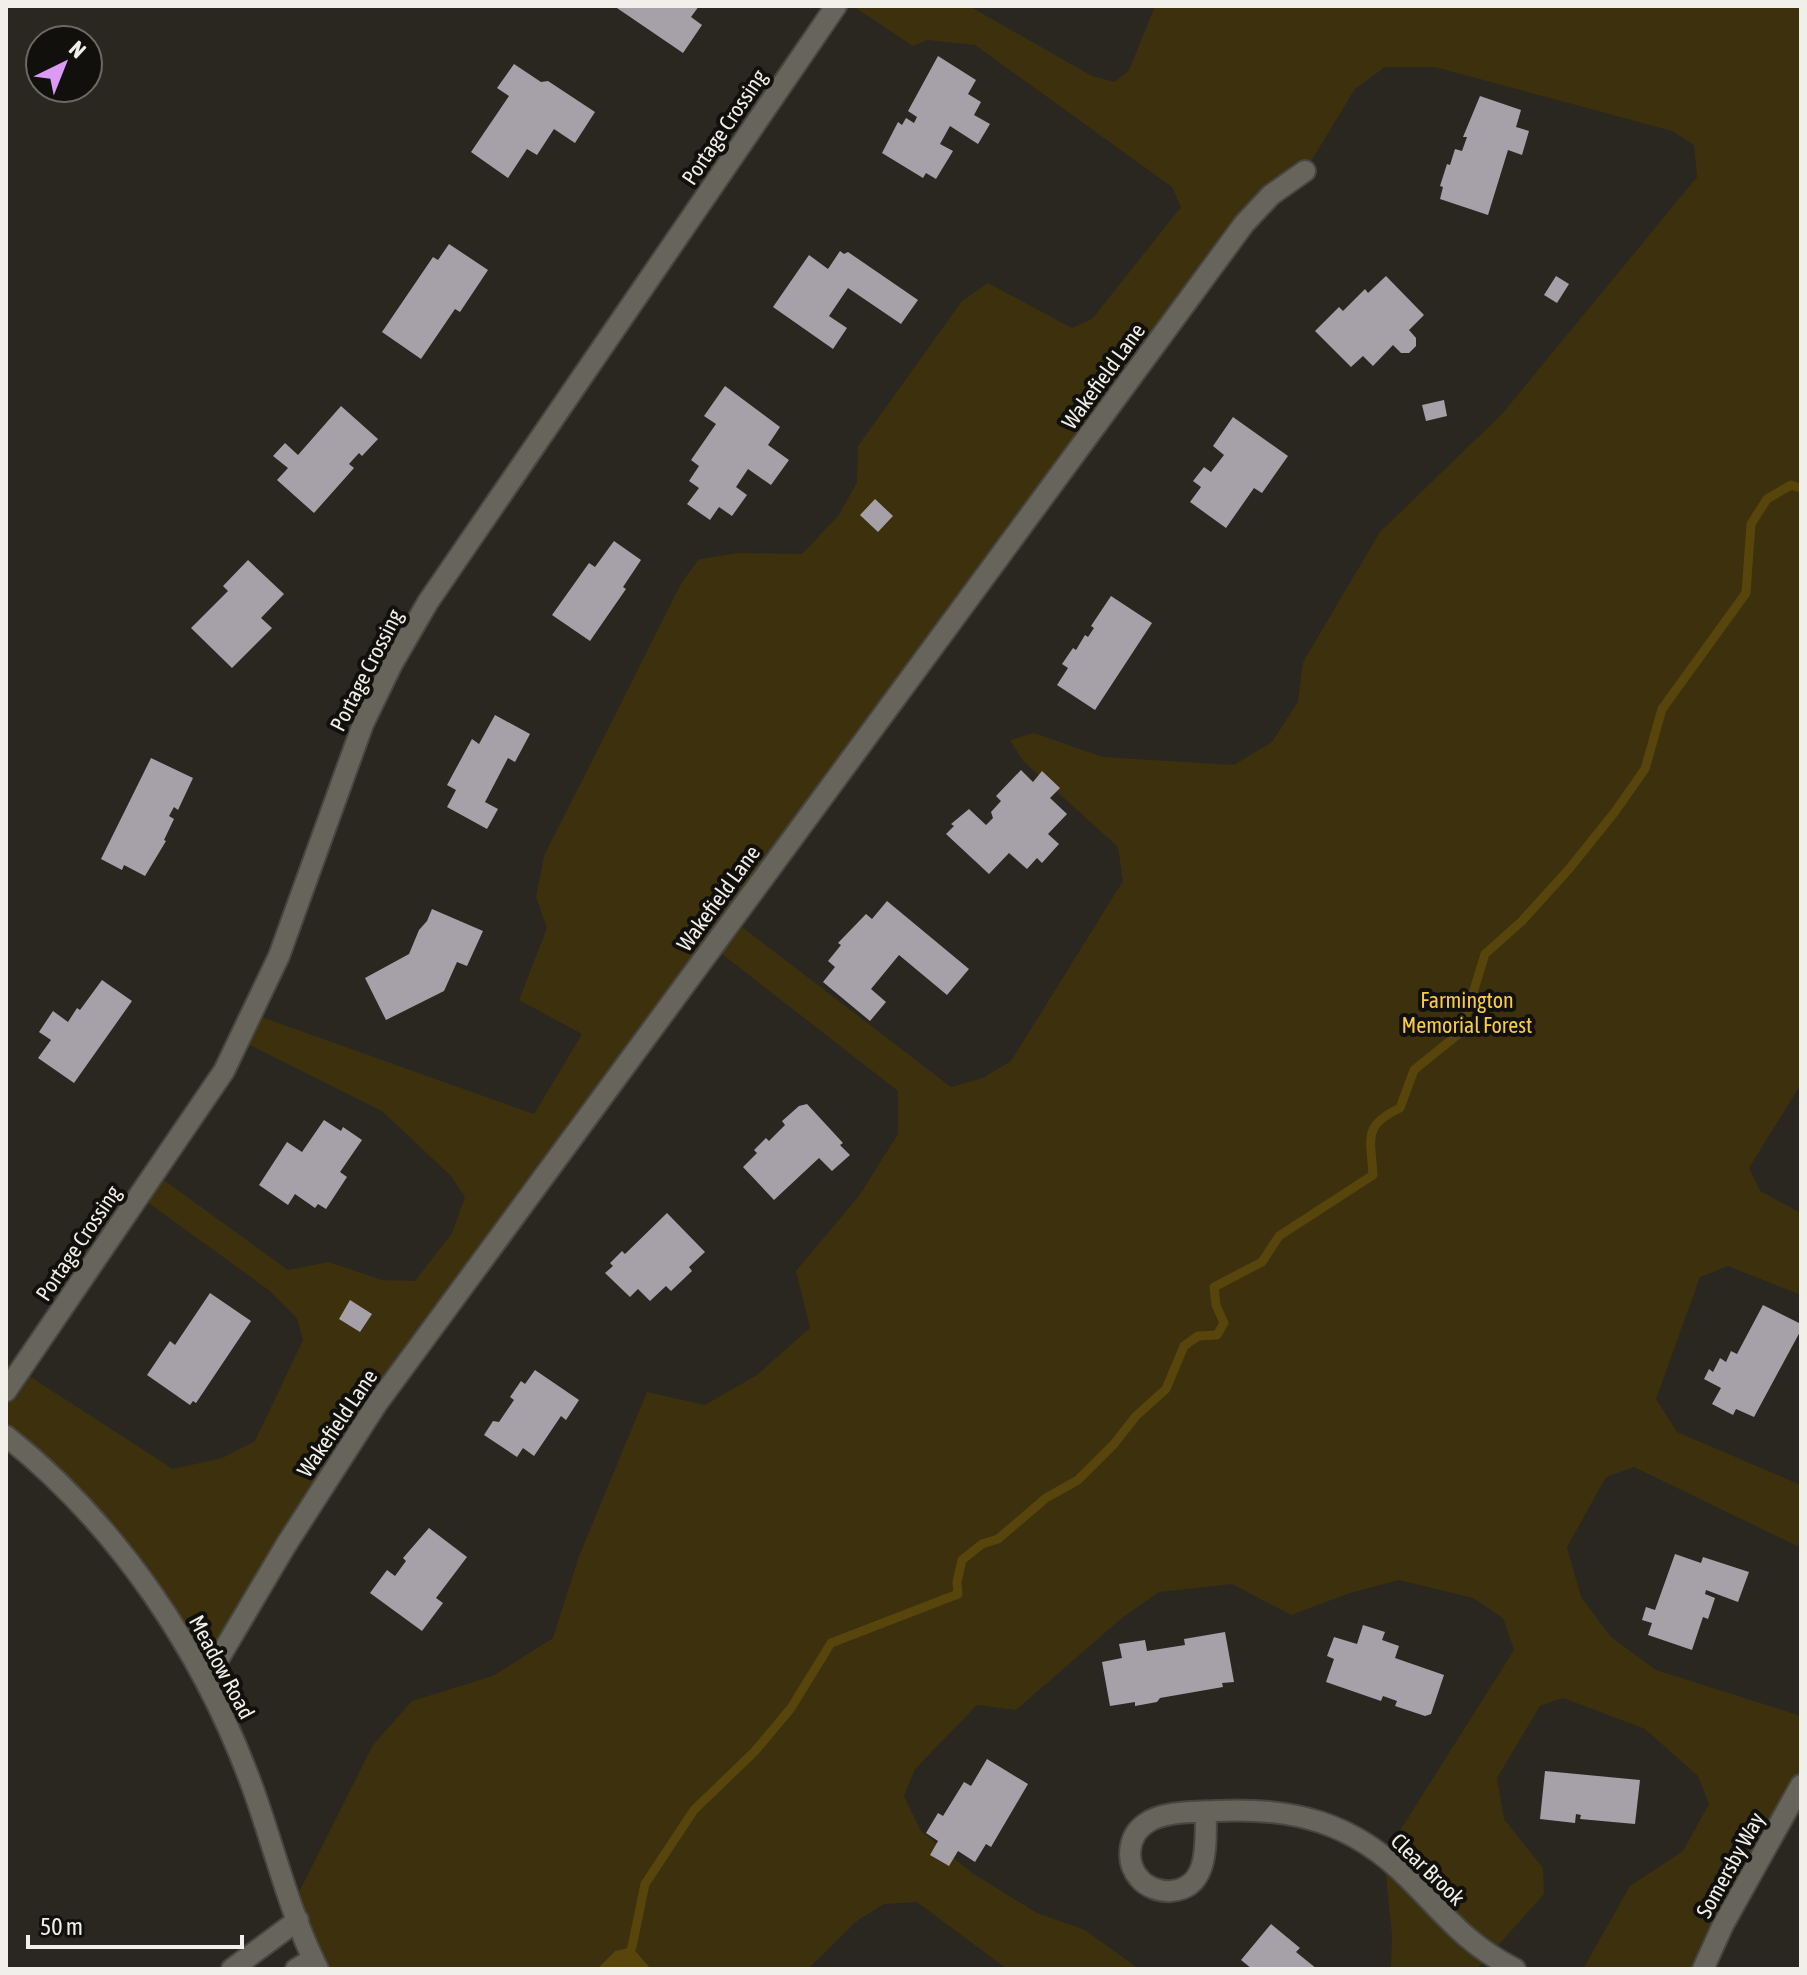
<svg xmlns="http://www.w3.org/2000/svg" width="1807" height="1975" font-family="'Asap Condensed',sans-serif">
	<style>
		.green { fill: #3c300d; fill-rule: evenodd }
		.water { fill: #57450c }
		.lines { fill: none; stroke-linecap: round; stroke-linejoin: round }
		.stream { stroke: #57450c; stroke-width: 9 }
		.building { fill: #a6a1a9 }
		.minor-casing { stroke: #474640; stroke-width: 24 }
		.tertiary-casing { stroke: #474640; stroke-width: 24 }
		.minor { stroke: #67645c; stroke-width: 20 }
		.tertiary { stroke: #67645c; stroke-width: 20 }
		.labels { text-anchor: middle; stroke-width: 8; stroke-linejoin: round; paint-order: stroke }
		.street-label { font-size: 22px; fill: #f0efea; stroke: #11100d }
		.park-label { font-size: 22px; fill: #f8cb43; stroke: #11100d }
	</style>
	<rect width="100%" height="100%" fill="#2a2720"/>
	<path class="green" d="M 853,6 L 969,6 L 1092,76 L 1115,82 L 1129,70 L 1155,6 L 1801,6 L 1801,1084 L 1749,1168 L 1760,1191 L 1801,1213 L 1801,1295 L 1728,1266 L 1700,1277 L 1656,1399 L 1677,1432 L 1801,1485 L 1801,1548 L 1634,1467 L 1606,1477 L 1567,1547 L 1581,1597 L 1611,1637 L 1656,1670 L 1801,1716 L 1801,1785 L 1703,1969 L 1583,1969 L 1630,1886 L 1683,1851 L 1709,1804 L 1698,1776 L 1645,1729 L 1563,1698 L 1540,1706 L 1497,1778 L 1504,1819 L 1543,1868 L 1544,1894 L 1477,1969 L 1391,1969 L 1392,1935 L 1384,1856 L 1514,1650 L 1503,1618 L 1473,1598 L 1399,1580 L 1350,1593 L 1291,1615 L 1232,1584 L 1159,1592 L 1122,1618 L 1016,1710 L 977,1705 L 915,1769 L 904,1796 L 921,1831 L 972,1873 L 1037,1913 L 1085,1930 L 1139,1969 L 1007,1969 L 917,1902 L 884,1904 L 858,1920 L 808,1969 L 651,1969 L 632,1947 L 614,1951 L 597,1969 L 318,1969 L 293,1904 L 373,1745 L 412,1701 L 493,1676 L 553,1638 L 579,1556 L 647,1392 L 705,1405 L 757,1375 L 810,1328 L 796,1271 L 859,1196 L 898,1134 L 898,1091 L 713,947 L 376,1405 L 206,1680 L 129,1562 L 6,1436 L 6,1391 L 20,1370 L 173,1469 L 222,1458 L 255,1441 L 303,1340 L 297,1318 L 270,1291 L 139,1196 L 154,1173 L 288,1270 L 329,1262 L 382,1280 L 415,1281 L 452,1233 L 465,1197 L 451,1176 L 382,1111 L 240,1040 L 253,1014 L 534,1114 L 582,1034 L 519,1000 L 547,928 L 536,897 L 544,856 L 682,582 L 699,559 L 740,553 L 802,554 L 839,515 L 857,482 L 858,446 L 962,301 L 988,283 L 1072,328 L 1092,319 L 1181,207 L 1172,187 L 975,45 L 927,40 L 913,46 ZM 1385,67 L 1435,67 L 1672,131 L 1694,145 L 1697,177 L 1502,414 L 1380,532 L 1303,662 L 1298,702 L 1272,742 L 1234,765 L 1103,757 L 1034,733 L 1010,740 L 1023,761 L 1118,847 L 1123,881 L 1011,1061 L 983,1078 L 951,1087 L 733,920 L 1271,195 L 1305,171 L 1355,89 Z"/>
	<path class="water" d="M 632,1947 L 651,1969 L 597,1969 L 615,1951 Z"/>
	<g class="lines">
		<path class="stream" d="M 622,1969 L 632,1947 L 645,1884 L 694,1810 L 755,1751 L 791,1708 L 831,1643 L 958,1594 L 957,1582 L 962,1560 L 982,1544 L 998,1539 L 1046,1498 L 1078,1480 L 1114,1444 L 1136,1416 L 1166,1389 L 1184,1346 L 1198,1336 L 1217,1335 L 1224,1323 L 1216,1305 L 1214,1287 L 1262,1262 L 1279,1236 L 1373,1175 C 1371,1138 1362,1126 1400,1108 L 1414,1070 L 1461,1032 L 1485,954 L 1522,921 L 1569,869 L 1614,813 L 1645,769 L 1662,709 L 1746,593 L 1751,524 L 1767,499 L 1791,485 L 1801,488"/>
	</g>
	<path class="building" d="M 614,6 L 699,6 L 691,17 L 702,25 L 683,53 Z
		M 938,56 L 976,80 L 968,94 L 981,102 L 974,115 L 990,124 L 978,144 L 950,126 L 940,144 L 953,151 L 936,179 L 926,173 L 923,178 L 882,153 L 898,122 L 902,125 L 906,118 L 914,123 L 917,117 L 908,111 Z
		M 514,64 L 541,82 L 548,81 L 595,112 L 575,143 L 554,129 L 537,155 L 527,149 L 508,178 L 471,152 L 509,96 L 497,88 Z
		M 1480,96 L 1521,110 L 1516,127 L 1529,131 L 1522,155 L 1508,150 L 1488,215 L 1440,199 L 1443,187 L 1440,186 L 1447,164 L 1450,165 L 1455,149 L 1462,151 L 1467,137 L 1463,137 Z
		M 449,244 L 488,270 L 460,312 L 455,309 L 421,359 L 382,332 L 433,257 L 438,260 Z
		M 840,251 L 844,254 L 848,252 L 918,300 L 901,324 L 848,288 L 829,316 L 847,328 L 833,349 L 773,307 L 809,255 L 828,269 Z
		M 1386,276 L 1424,315 L 1409,330 L 1416,338 L 1416,346 L 1409,353 L 1401,353 L 1393,345 L 1373,366 L 1363,356 L 1351,367 L 1315,331 L 1339,307 L 1343,311 L 1365,289 L 1368,293 Z
		M 1556,276 L 1569,284 L 1557,303 L 1544,295 Z
		M 725,386 L 780,427 L 768,445 L 789,460 L 771,485 L 748,469 L 736,487 L 747,495 L 732,516 L 719,507 L 710,520 L 687,504 L 699,488 L 689,481 L 699,466 L 691,460 L 716,424 L 704,416 Z
		M 1444,400 L 1447,416 L 1426,421 L 1422,405 Z
		M 341,406 L 378,439 L 362,456 L 359,453 L 349,464 L 354,468 L 314,513 L 277,480 L 288,468 L 273,456 L 285,443 L 298,455 Z
		M 1233,417 L 1288,456 L 1262,493 L 1254,488 L 1226,528 L 1190,502 L 1201,487 L 1193,481 L 1204,467 L 1211,472 L 1224,455 L 1213,446 Z
		M 875,499 L 893,516 L 878,532 L 860,515 Z
		M 614,541 L 641,560 L 623,587 L 626,589 L 590,641 L 552,615 L 589,563 L 595,567 Z
		M 248,560 L 284,594 L 261,618 L 272,628 L 232,668 L 191,628 L 228,591 L 223,586 Z
		M 1111,596 L 1152,623 L 1095,710 L 1057,685 L 1068,668 L 1062,664 L 1073,648 L 1076,650 L 1085,635 L 1088,637 L 1094,628 L 1091,626 Z
		M 495,715 L 530,734 L 515,762 L 508,758 L 485,802 L 498,809 L 487,829 L 447,807 L 456,790 L 447,785 L 472,739 L 479,744 Z
		M 151,758 L 193,778 L 178,810 L 174,807 L 169,816 L 174,819 L 164,840 L 166,841 L 145,876 L 124,865 L 122,870 L 101,859 Z
		M 1021,770 L 1033,782 L 1042,771 L 1060,788 L 1050,798 L 1067,814 L 1048,834 L 1059,844 L 1042,863 L 1037,858 L 1027,869 L 1009,853 L 989,874 L 946,834 L 954,826 L 951,824 L 969,809 L 986,825 L 993,818 L 991,812 L 1001,801 L 996,796 Z
		M 887,901 L 969,969 L 947,995 L 899,955 L 871,989 L 886,1002 L 870,1021 L 823,982 L 835,967 L 828,961 L 841,945 L 838,943 L 866,914 L 872,919 Z
		M 432,909 L 483,931 L 467,966 L 457,962 L 444,991 L 386,1020 L 365,978 L 409,954 L 419,930 L 427,921 Z
		M 102,980 L 132,1001 L 74,1083 L 38,1058 L 51,1040 L 39,1032 L 53,1011 L 68,1022 L 77,1008 L 80,1010 Z
		M 807,1104 L 843,1143 L 840,1145 L 850,1155 L 832,1171 L 819,1158 L 774,1200 L 743,1167 L 757,1153 L 754,1150 L 766,1138 L 769,1141 L 785,1125 L 782,1121 L 799,1106 Z
		M 324,1120 L 341,1131 L 343,1127 L 362,1140 L 340,1172 L 347,1177 L 326,1209 L 318,1204 L 315,1208 L 295,1194 L 288,1205 L 259,1185 L 287,1142 L 302,1152 Z
		M 667,1213 L 705,1252 L 689,1267 L 692,1271 L 671,1291 L 666,1286 L 650,1301 L 638,1289 L 630,1297 L 605,1273 L 613,1266 L 610,1263 L 622,1251 L 625,1254 Z
		M 210,1293 L 251,1321 L 196,1403 L 193,1401 L 190,1405 L 147,1375 L 170,1341 L 175,1345 Z
		M 350,1300 L 372,1314 L 360,1332 L 339,1319 Z
		M 1763,1305 L 1801,1324 L 1801,1330 L 1754,1417 L 1736,1409 L 1733,1415 L 1712,1404 L 1721,1388 L 1704,1379 L 1709,1369 L 1713,1372 L 1720,1358 L 1726,1362 L 1731,1351 L 1737,1354 Z
		M 535,1370 L 579,1400 L 566,1420 L 561,1416 L 534,1456 L 523,1448 L 517,1457 L 484,1435 L 493,1421 L 499,1422 L 514,1400 L 510,1397 L 521,1381 L 525,1384 Z
		M 429,1528 L 467,1557 L 436,1598 L 443,1603 L 422,1631 L 370,1593 L 387,1570 L 395,1576 L 406,1561 L 403,1558 Z
		M 1675,1554 L 1701,1563 L 1703,1557 L 1749,1572 L 1738,1602 L 1706,1590 L 1705,1594 L 1715,1598 L 1708,1619 L 1703,1617 L 1692,1650 L 1648,1635 L 1652,1623 L 1642,1620 L 1646,1607 L 1655,1610 Z
		M 1363,1625 L 1385,1632 L 1382,1640 L 1399,1646 L 1395,1658 L 1444,1675 L 1431,1714 L 1425,1716 L 1395,1706 L 1397,1701 L 1383,1696 L 1381,1701 L 1326,1682 L 1334,1659 L 1327,1656 L 1334,1637 L 1357,1644 Z
		M 1225,1632 L 1234,1682 L 1222,1683 L 1223,1687 L 1160,1698 L 1157,1702 L 1135,1706 L 1135,1702 L 1110,1706 L 1102,1662 L 1122,1658 L 1119,1644 L 1145,1640 L 1147,1651 L 1185,1645 L 1184,1639 Z
		M 987,1759 L 1028,1784 L 991,1847 L 986,1844 L 975,1862 L 958,1851 L 949,1866 L 930,1855 L 938,1841 L 926,1833 L 938,1813 L 943,1816 L 964,1782 L 971,1786 Z
		M 1545,1771 L 1640,1780 L 1635,1824 L 1580,1819 L 1581,1815 L 1576,1814 L 1575,1823 L 1540,1819 Z
		M 1271,1924 L 1300,1948 L 1296,1952 L 1317,1969 L 1252,1969 L 1241,1960 Z"/>
	<g class="lines">
		<g class="minor-casing">
			<path id="minor" d="M 6,1391 L 224,1071 L 279,956 L 363,724 L 392,664 L 428,602 L 836,6
				M 206,1680 L 286,1545 L 376,1405 L 1244,224 L 1271,195 L 1305,171
				M 1206,1812 C 1205,1840 1211,1888 1171,1891 C 1160,1892 1146,1887 1139,1878 C 1125,1862 1128,1836 1145,1824 C 1162,1811 1195,1812 1216,1811 C 1293,1807 1353,1822 1409,1879 C 1446,1916 1467,1945 1515,1969
				M 232,1969 L 298,1920
				M 296,1969 L 313,1959
				M 1703,1969 L 1723,1925 L 1801,1785"/>
		</g>
		<g class="tertiary-casing">
			<path id="tertiary" d="M 6,1436 C 118,1525 203,1652 252,1786 C 274,1846 289,1912 318,1969"/>
		</g>
		<use href="#minor" class="minor"/>
		<use href="#tertiary" class="tertiary"/>
	</g>
	<g class="labels">
		<g class="street-label">
			<text transform="translate(724 127) rotate(-56)" y="8">Portage Crossing</text>
			<text transform="translate(1103 376) rotate(-54)" y="8">Wakefield Lane</text>
			<text transform="translate(366 670) rotate(-63)" y="8">Portage Crossing</text>
			<text transform="translate(718 898) rotate(-54)" y="8">Wakefield Lane</text>
			<text transform="translate(78 1243) rotate(-56)" y="8">Portage Crossing</text>
			<text transform="translate(337 1423) rotate(-56)" y="8">Wakefield Lane</text>
			<text transform="translate(222 1667) rotate(62)" y="8">Meadow Road</text>
			<text transform="translate(1730 1865) rotate(-61)" y="8">Somersby Way</text>
			<text transform="translate(1428 1869) rotate(44)" y="8">Clear Brook</text>
		</g>
		<g class="park-label">
			<text x="1467" y="1008">Farmington<tspan x="1467" dy="25">Memorial Forest</tspan></text>
		</g>
	</g>
	<rect width="1807" height="1975" fill="none" stroke="#f0efea" stroke-width="16"/>
	<g transform="translate(64 64) rotate(43)"><circle r="38" fill="#11100d" stroke="#6a6965" stroke-width="2"/>
	<path d="M0-6L14 30L0 20L-14 30Z" fill="#da9af6"/>
	<text y="-12" font-size="22" font-weight="bold" text-anchor="middle" fill="#f0efea">N</text>
	</g>
	<path d="M28 1935v12h214v-12" fill="none" stroke="#f0efea" stroke-width="4"/>
	<text x="40" y="1935" font-size="24" fill="#f0efea" stroke="#11100d" stroke-width="6" paint-order="stroke">50 m</text>
</svg>
